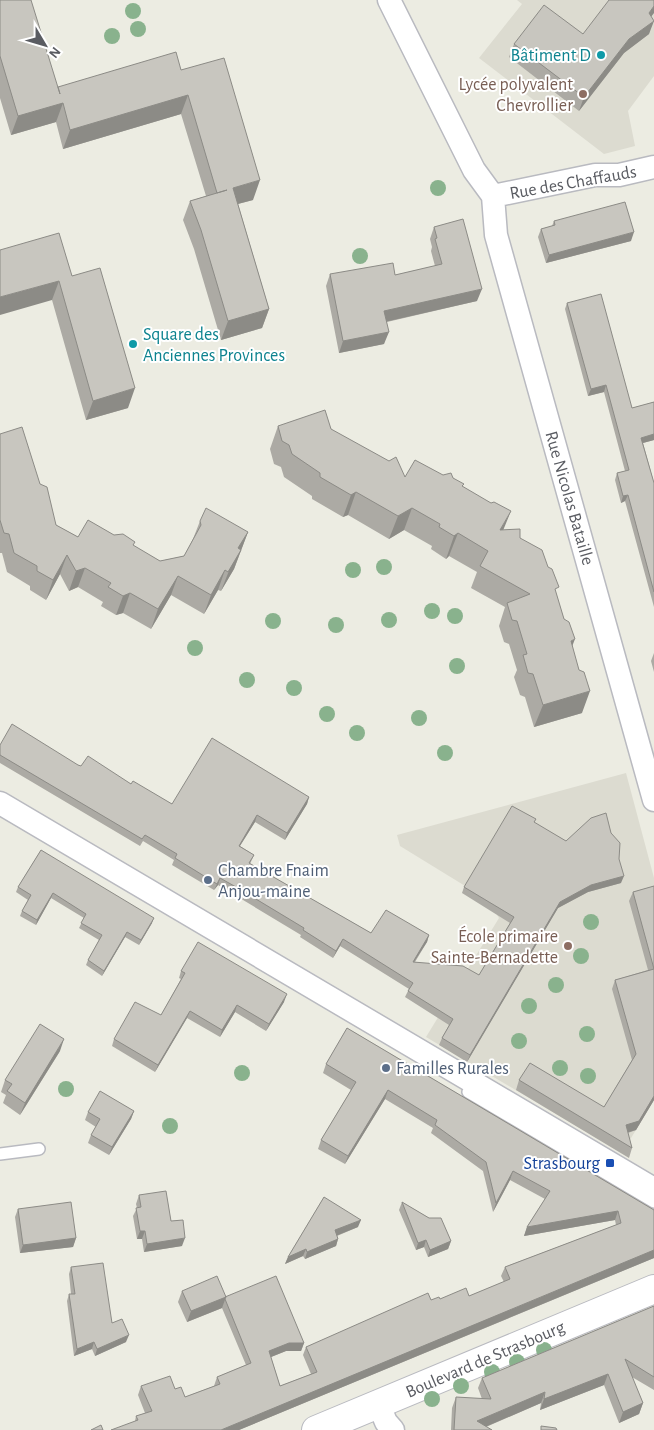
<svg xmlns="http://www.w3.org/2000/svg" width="654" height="1430" font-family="'Alegreya Sans',sans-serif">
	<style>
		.education { fill: #dcdbd0 }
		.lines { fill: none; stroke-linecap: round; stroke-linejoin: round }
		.service-casing { stroke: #b9bac0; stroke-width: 14 }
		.minor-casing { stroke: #b9bac0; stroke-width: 25 }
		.tertiary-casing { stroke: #b9bac0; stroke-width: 30 }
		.service { stroke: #fff; stroke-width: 11 }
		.minor { stroke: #fff; stroke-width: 22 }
		.tertiary { stroke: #fff; stroke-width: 28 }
		.tree { fill: #89b28d }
		.wall { fill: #acaaa4 }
		.shaded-wall { fill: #8c8b86 }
		.building { fill: #c8c6bf; stroke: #8c8b86 }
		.culture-dot { fill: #0f9aa8; stroke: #fff; stroke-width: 2 }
		.education-dot { fill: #8d6e63; stroke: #fff; stroke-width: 2 }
		.service-dot { fill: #5c6f8a; stroke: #fff; stroke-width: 2 }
		.transit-dot { fill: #1a4fb4; stroke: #fff; stroke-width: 2 }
		.labels { text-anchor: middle; stroke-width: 4; stroke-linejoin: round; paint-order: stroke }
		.culture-label { font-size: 18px; fill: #0d838f; stroke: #fff; text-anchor: end }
		.education-label { font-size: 18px; fill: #785e54; stroke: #fff; text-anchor: end }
		.street-label { font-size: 18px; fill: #5a5c62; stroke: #fff }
		.service-label { font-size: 18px; fill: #4e5e75; stroke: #fff; text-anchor: start }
		.transit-label { font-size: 18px; fill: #164399; stroke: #fff; text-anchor: end }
	</style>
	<rect width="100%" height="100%" fill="#ecece2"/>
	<path class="education" d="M 517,0 L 654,0 L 654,76 L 628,111 L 635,146 L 604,154 L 479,58 L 522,4 Z
		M 626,773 L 654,878 L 654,1100 L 622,1153 L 426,1037 L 499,918 L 497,915 L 501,908 L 400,846 L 397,835 Z"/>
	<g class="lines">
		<g class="service-casing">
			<path id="service" d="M 468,1092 L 654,1202
				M 0,1154 L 39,1149"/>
		</g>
		<g class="minor-casing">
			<path id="minor" d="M 389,0 L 474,170 L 493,196
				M 493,196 L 496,235 L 654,800
				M 493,196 L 595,175 L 619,175 L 654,167
				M 0,803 L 654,1189
				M 378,1403 L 386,1422 L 393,1430"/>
		</g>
		<g class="tertiary-casing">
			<path id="tertiary" d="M 316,1430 L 654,1289"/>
		</g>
		<use href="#service" class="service"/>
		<use href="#minor" class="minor"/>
		<use href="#tertiary" class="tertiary"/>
	</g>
	<g class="tree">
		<circle cx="133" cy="11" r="8"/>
		<circle cx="138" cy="29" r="8"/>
		<circle cx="112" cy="36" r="8"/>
		<circle cx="438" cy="188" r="8"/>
		<circle cx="360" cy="256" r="8"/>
		<circle cx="384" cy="567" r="8"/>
		<circle cx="353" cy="570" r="8"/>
		<circle cx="432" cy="611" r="8"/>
		<circle cx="455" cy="616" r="8"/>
		<circle cx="389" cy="620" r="8"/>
		<circle cx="273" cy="621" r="8"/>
		<circle cx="336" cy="625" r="8"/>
		<circle cx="195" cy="648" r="8"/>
		<circle cx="457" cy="666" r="8"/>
		<circle cx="247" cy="680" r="8"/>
		<circle cx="294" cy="688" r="8"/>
		<circle cx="327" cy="714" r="8"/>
		<circle cx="419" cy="718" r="8"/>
		<circle cx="357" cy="733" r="8"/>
		<circle cx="445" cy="753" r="8"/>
		<circle cx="591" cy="922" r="8"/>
		<circle cx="581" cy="956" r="8"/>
		<circle cx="556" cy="985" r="8"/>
		<circle cx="529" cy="1006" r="8"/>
		<circle cx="587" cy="1034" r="8"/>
		<circle cx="519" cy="1041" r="8"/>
		<circle cx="560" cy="1068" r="8"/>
		<circle cx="242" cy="1073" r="8"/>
		<circle cx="588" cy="1076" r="8"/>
		<circle cx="66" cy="1089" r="8"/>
		<circle cx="170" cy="1126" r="8"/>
		<circle cx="544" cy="1350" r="8"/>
		<circle cx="517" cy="1362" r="8"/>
		<circle cx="492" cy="1372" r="8"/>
		<circle cx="461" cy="1386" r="8"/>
		<circle cx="432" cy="1399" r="8"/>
	</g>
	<path class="wall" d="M 0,0 L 58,87 L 181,70 L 253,200 L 238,204 L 269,309 L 262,328 L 221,340 L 194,249 L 183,220 L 190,201 L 206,196 L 181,114 L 63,149 L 56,122 L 11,135 L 0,98 Z
		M 651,16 L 649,34 L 624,53 L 579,111 L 509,57 L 514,44 L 583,34 Z
		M 554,221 L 631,241 L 546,263 L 538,237 L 541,229 L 552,226 Z
		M 434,227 L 477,301 L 387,322 L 384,344 L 339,353 L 326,286 L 330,274 L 395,275 L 435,266 L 431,251 L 432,247 L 430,239 Z
		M 0,250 L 72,276 L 128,408 L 86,420 L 52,300 Z
		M 567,303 L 632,408 L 654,402 L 654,440 L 643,443 L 654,483 L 654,607 L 625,501 L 621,503 L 615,480 L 617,473 L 625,471 L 604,392 L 588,396 L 565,309 Z
		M 278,426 L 331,429 L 405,477 L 443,475 L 453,478 L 463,487 L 503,530 L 520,538 L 556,594 L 572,646 L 582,713 L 534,727 L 525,697 L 520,695 L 514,677 L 517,670 L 509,644 L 504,642 L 499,626 L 505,607 L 471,588 L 477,572 L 449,556 L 446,559 L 431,549 L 432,546 L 404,530 L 389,539 L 348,515 L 343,517 L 312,499 L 312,496 L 284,477 L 281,467 L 274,464 L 270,449 Z
		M 0,434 L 40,484 L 56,525 L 78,537 L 133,546 L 160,561 L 184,556 L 193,539 L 200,521 L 248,532 L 234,569 L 221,591 L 218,590 L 204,614 L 171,595 L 151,629 L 123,613 L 116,615 L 101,606 L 103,602 L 78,587 L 69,591 L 60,574 L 46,600 L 30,590 L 30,586 L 7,572 L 2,553 L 0,553 Z
		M 654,653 L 654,672 L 651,661 Z
		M 0,745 L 78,765 L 131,784 L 172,804 L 309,797 L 307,804 L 285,840 L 255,822 L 240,846 L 254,855 L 250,864 L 371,933 L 429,935 L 427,942 L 415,962 L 479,975 L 510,923 L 462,893 L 464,887 L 536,819 L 534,823 L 566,841 L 619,859 L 621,883 L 588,892 L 558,908 L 467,1062 L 439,1045 L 442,1038 L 449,1025 L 405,997 L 409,989 L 340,946 L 333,958 L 300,937 L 301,935 L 233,894 L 218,885 L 214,890 L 172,865 L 174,860 L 143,841 L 140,846 L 0,763 Z
		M 41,850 L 152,923 L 139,945 L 125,937 L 102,976 L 86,965 L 88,960 L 99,940 L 79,928 L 84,918 L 51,898 L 36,925 L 20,916 L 22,911 L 28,900 L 16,892 L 18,887 Z
		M 654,886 L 654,1100 L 636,1130 L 628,1133 L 632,1148 L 629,1158 L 516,1090 L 519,1080 L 604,1107 L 632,1060 L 612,989 L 615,980 L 648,970 L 629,901 L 633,892 Z
		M 181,971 L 284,1002 L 266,1031 L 235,1012 L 220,1037 L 187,1018 L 155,1072 L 112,1046 L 114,1039 L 161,1015 L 181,979 L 179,978 Z
		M 347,1028 L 654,1210 L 654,1258 L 239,1430 L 135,1421 L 136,1416 L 145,1413 L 138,1395 L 141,1386 L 175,1389 L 185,1397 L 214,1386 L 217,1377 L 246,1365 L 222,1308 L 187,1322 L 178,1302 L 182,1291 L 226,1297 L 304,1343 L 301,1351 L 286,1351 L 271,1357 L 280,1386 L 311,1374 L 303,1355 L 306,1347 L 431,1300 L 469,1296 L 504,1282 L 501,1276 L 505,1267 L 616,1225 L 615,1220 L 524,1236 L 527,1227 L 545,1199 L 510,1180 L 493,1212 L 483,1171 L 431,1133 L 433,1128 L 385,1099 L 345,1164 L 318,1149 L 321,1140 L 351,1090 L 323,1073 L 326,1064 Z
		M 60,1051 L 20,1115 L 3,1103 L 6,1095 L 1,1092 L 5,1080 Z
		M 134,1111 L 131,1119 L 109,1155 L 88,1143 L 91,1135 L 96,1127 L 85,1120 L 88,1112 Z
		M 139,1195 L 171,1221 L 182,1246 L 144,1252 L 142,1239 L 137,1239 L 133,1216 L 137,1208 L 136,1204 Z
		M 324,1197 L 358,1227 L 337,1236 L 338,1239 L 336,1246 L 305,1259 L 303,1256 L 285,1264 L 288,1257 Z
		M 402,1202 L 429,1218 L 451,1241 L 448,1249 L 428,1257 L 424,1247 L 416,1250 L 399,1210 Z
		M 18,1209 L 76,1238 L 73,1247 L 20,1253 L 15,1217 Z
		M 71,1267 L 112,1323 L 126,1342 L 95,1356 L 92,1349 L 74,1356 L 67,1301 L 69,1294 L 71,1294 L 69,1274 Z
		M 654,1306 L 654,1390 L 632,1377 L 643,1403 L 639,1414 L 619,1423 L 604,1385 L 540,1410 L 541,1403 L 486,1427 L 492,1430 L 451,1430 L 452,1408 L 456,1397 L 482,1399 L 478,1388 L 482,1378 Z"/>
	<path class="shaded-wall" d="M 654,6 L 654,13 L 644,26 L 649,13 Z
		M 654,21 L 649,34 L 624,53 L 579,111 L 584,97 L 629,39 Z
		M 188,95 L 181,114 L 63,149 L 70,130 Z
		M 63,103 L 56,122 L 11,135 L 18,116 Z
		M 260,180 L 253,200 L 226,207 L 233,188 Z
		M 634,232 L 631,241 L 546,263 L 549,255 Z
		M 59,281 L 52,300 L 0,315 L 0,297 Z
		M 482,289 L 477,301 L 380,323 L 384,311 Z
		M 269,309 L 262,328 L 221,340 L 228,321 Z
		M 389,332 L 384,344 L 339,353 L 343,341 Z
		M 606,385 L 604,392 L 588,396 L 591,389 Z
		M 135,388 L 128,408 L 86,420 L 93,401 Z
		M 654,434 L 654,440 L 639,444 L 641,438 Z
		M 356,492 L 348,515 L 343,517 L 351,495 Z
		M 628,495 L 625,501 L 621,503 L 623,496 Z
		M 412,508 L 404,530 L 389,539 L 398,516 Z
		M 511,511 L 502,533 L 500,530 Z
		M 248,532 L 234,569 L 221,591 L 238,548 Z
		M 458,533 L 449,556 L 446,559 L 454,536 Z
		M 67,555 L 60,574 L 46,600 L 53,580 Z
		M 85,568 L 78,587 L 69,591 L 76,571 Z
		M 225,570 L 218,590 L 204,614 L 211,595 Z
		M 178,576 L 171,595 L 151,629 L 158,609 Z
		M 130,593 L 123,613 L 116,615 L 123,596 Z
		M 575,639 L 566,662 L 571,641 Z
		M 590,691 L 582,713 L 534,727 L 543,705 Z
		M 309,797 L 307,804 L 285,840 L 287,833 Z
		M 257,815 L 255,822 L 236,852 L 239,846 Z
		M 624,876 L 621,883 L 588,892 L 558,908 L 467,1062 L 470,1055 L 560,902 L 591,885 Z
		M 220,878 L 218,885 L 214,890 Z
		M 53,893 L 51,898 L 36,925 L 37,920 Z
		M 154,918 L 152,923 L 139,945 L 141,940 Z
		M 127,932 L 125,937 L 102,976 L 104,971 Z
		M 429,935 L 427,942 L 410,968 L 413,962 Z
		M 343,939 L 340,946 L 333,958 L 336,951 Z
		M 287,994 L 284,1002 L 266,1031 L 269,1024 Z
		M 237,1005 L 235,1012 L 220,1037 L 222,1030 Z
		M 190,1011 L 187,1018 L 155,1072 L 158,1065 Z
		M 64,1039 L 60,1051 L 20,1115 L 25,1103 Z
		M 388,1090 L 385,1099 L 345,1164 L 348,1156 Z
		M 654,1096 L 654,1100 L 636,1130 L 622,1134 L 626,1125 Z
		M 134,1111 L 131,1119 L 109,1155 L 112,1147 Z
		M 513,1171 L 510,1180 L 493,1212 L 496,1203 Z
		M 618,1211 L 615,1220 L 524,1236 L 527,1227 Z
		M 361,1220 L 358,1227 L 333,1237 L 335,1230 Z
		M 140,1231 L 145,1231 L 142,1239 L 137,1239 Z
		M 76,1238 L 73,1247 L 20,1253 L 23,1245 Z
		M 185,1238 L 182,1246 L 144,1252 L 147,1244 Z
		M 338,1239 L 336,1246 L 305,1259 L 307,1252 Z
		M 426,1240 L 424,1247 L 416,1250 L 418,1243 Z
		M 451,1241 L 448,1249 L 428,1257 L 430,1250 Z
		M 306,1249 L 303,1256 L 285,1264 L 288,1257 Z
		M 654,1250 L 654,1258 L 586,1286 L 239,1430 L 221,1430 Z
		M 226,1297 L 222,1308 L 187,1322 L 191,1311 Z
		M 129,1335 L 126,1342 L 95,1356 L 97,1349 Z
		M 94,1342 L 92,1349 L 74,1356 L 77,1349 Z
		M 289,1343 L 304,1343 L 301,1351 L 286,1351 L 266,1359 L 269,1351 Z
		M 608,1374 L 604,1385 L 540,1410 L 544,1399 Z
		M 545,1392 L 541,1403 L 478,1430 L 477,1421 Z
		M 643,1403 L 639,1414 L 619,1423 L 623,1412 Z"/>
	<path class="building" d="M 0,0 L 31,0 L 60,94 L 58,87 L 176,52 L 181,70 L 224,58 L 260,180 L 233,188 L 269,309 L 228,321 L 201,230 L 190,201 L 227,190 L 217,193 L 188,95 L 70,130 L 63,103 L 18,116 L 0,56 Z
		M 609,0 L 654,0 L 654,6 L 649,13 L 654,21 L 629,39 L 584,97 L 514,44 L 544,5 L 583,34 Z
		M 625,202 L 634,232 L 549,255 L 541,229 L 555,225 L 554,221 Z
		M 463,219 L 482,289 L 384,311 L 389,332 L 343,341 L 330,274 L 393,263 L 395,275 L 442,264 L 435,239 L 437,238 L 434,227 Z
		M 59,233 L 72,276 L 100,268 L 135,388 L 93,401 L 59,281 L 0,297 L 0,250 Z
		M 601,294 L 632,408 L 654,402 L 654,434 L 641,438 L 654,483 L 654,592 L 628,495 L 623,496 L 617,473 L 629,470 L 606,385 L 591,389 L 567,303 Z
		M 325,410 L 331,429 L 389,461 L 396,457 L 405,477 L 415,460 L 443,475 L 451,473 L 453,478 L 464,484 L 462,486 L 491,503 L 494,502 L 511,511 L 500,530 L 520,529 L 520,538 L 542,550 L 548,567 L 552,569 L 559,587 L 555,589 L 564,619 L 569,622 L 575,639 L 571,641 L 579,670 L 584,672 L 590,691 L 543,705 L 533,674 L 528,673 L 523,655 L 527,654 L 517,621 L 512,620 L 507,603 L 530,594 L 480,566 L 488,551 L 458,533 L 454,536 L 439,527 L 440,524 L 412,508 L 398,516 L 356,492 L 351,495 L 320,477 L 320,473 L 292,454 L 289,445 L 282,441 L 278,426 Z
		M 22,427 L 40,484 L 47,487 L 56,525 L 78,537 L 88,520 L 114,535 L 123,534 L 135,542 L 133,545 L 160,561 L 184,556 L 201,525 L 200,521 L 206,508 L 248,532 L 238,548 L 241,550 L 228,572 L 225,570 L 211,595 L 178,576 L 158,609 L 130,593 L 123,596 L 108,587 L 111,583 L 85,568 L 76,571 L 67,555 L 53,580 L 37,571 L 37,566 L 14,553 L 9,534 L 4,533 L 0,520 L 0,434 Z
		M 12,724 L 78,765 L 81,766 L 88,756 L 131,784 L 133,781 L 172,804 L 212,738 L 309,797 L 287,833 L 257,815 L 239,846 L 254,855 L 249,863 L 371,933 L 386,910 L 429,935 L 413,962 L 463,966 L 479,975 L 514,917 L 464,887 L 512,806 L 536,819 L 534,822 L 566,841 L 591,818 L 606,813 L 611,833 L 620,843 L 619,859 L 624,876 L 591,885 L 560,902 L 470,1055 L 442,1038 L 453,1019 L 408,991 L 413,983 L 343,939 L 336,951 L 303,930 L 304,928 L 236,887 L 220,878 L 217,884 L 175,858 L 177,854 L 145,835 L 142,839 L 0,755 L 0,745 Z
		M 41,850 L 154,918 L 141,940 L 127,932 L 104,971 L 88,960 L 102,935 L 81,923 L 86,914 L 53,893 L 37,920 L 22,911 L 31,895 L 18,887 Z
		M 654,886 L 654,1096 L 639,1121 L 626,1125 L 632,1148 L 519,1080 L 530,1063 L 604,1107 L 636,1054 L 615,980 L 654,969 L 633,892 Z
		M 198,942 L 287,994 L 269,1024 L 237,1005 L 222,1030 L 190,1011 L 158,1065 L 114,1039 L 135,1002 L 161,1015 L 185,973 L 181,971 Z
		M 40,1024 L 64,1039 L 25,1103 L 7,1091 L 12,1084 L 5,1080 Z
		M 347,1028 L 654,1210 L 654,1250 L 221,1430 L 111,1430 L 138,1420 L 136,1416 L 152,1411 L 141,1386 L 170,1376 L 175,1389 L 181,1387 L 185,1397 L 220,1384 L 217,1377 L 251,1363 L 225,1299 L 226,1297 L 225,1297 L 276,1276 L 304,1343 L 289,1343 L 269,1351 L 280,1386 L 317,1372 L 306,1347 L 428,1293 L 431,1300 L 439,1297 L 440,1299 L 466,1288 L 469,1296 L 510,1279 L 505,1267 L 621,1223 L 618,1211 L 527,1227 L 550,1191 L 513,1171 L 496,1203 L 486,1162 L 435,1125 L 437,1120 L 388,1090 L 348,1156 L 321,1140 L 356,1082 L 326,1064 Z
		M 100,1091 L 134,1111 L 112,1147 L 91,1135 L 100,1119 L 88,1112 Z
		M 166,1191 L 171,1221 L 183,1220 L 185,1238 L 147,1244 L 145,1231 L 140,1231 L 136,1208 L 141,1207 L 139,1195 Z
		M 324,1197 L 361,1220 L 335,1230 L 338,1239 L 307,1252 L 306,1249 L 288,1257 Z
		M 71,1202 L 76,1238 L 23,1245 L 18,1209 Z
		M 402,1202 L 429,1218 L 441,1218 L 451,1241 L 430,1250 L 426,1240 L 418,1243 Z
		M 103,1263 L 112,1323 L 122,1319 L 129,1335 L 97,1349 L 94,1342 L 77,1349 L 69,1294 L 75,1294 L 71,1267 Z
		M 217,1276 L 226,1297 L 191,1311 L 182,1291 Z
		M 654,1306 L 654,1377 L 625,1359 L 643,1403 L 623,1412 L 608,1374 L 544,1399 L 545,1392 L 477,1421 L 492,1430 L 454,1430 L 456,1397 L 491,1399 L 482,1378 Z
		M 101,1425 L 103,1430 L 91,1430 Z
		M 541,1426 L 556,1428 L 557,1430 L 541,1430 Z"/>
	<g class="culture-dot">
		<circle cx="601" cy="55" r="5"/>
		<circle cx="133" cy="344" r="5"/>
	</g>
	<g class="education-dot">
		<circle cx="583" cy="94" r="5"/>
		<circle cx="568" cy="946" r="5"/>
	</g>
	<g class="service-dot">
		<circle cx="208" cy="880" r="5"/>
		<circle cx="386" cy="1068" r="5"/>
	</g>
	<rect class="transit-dot" x="605" y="1158" width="10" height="10" rx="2.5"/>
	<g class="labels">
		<g class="culture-label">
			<text x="591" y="61">Bâtiment D</text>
			<text x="143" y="340" text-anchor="start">Square des<tspan x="143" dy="21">Anciennes Provinces</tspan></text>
		</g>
		<g class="education-label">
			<text x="573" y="90">Lycée polyvalent<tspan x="573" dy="21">Chevrollier</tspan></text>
			<text x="558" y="942">École primaire<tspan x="558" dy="21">Sainte-Bernadette</tspan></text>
		</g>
		<g class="street-label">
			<text transform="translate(573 182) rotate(-10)" y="6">Rue des Chaffauds</text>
			<text transform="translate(570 498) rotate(74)" y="6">Rue Nicolas Bataille</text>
			<text transform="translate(485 1359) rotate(-23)" y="6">Boulevard de Strasbourg</text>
		</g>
		<g class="service-label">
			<text x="218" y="876">Chambre Fnaim<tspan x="218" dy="21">Anjou-maine</tspan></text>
			<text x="396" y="1074">Familles Rurales</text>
		</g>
		<g class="transit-label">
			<text x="600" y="1169">Strasbourg</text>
		</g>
	</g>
	<g transform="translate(45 45) rotate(128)" stroke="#ffffff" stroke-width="4" paint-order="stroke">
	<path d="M0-4L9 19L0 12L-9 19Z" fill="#5a5c62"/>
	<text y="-8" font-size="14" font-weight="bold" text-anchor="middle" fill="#5a5c62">N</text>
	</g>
</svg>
